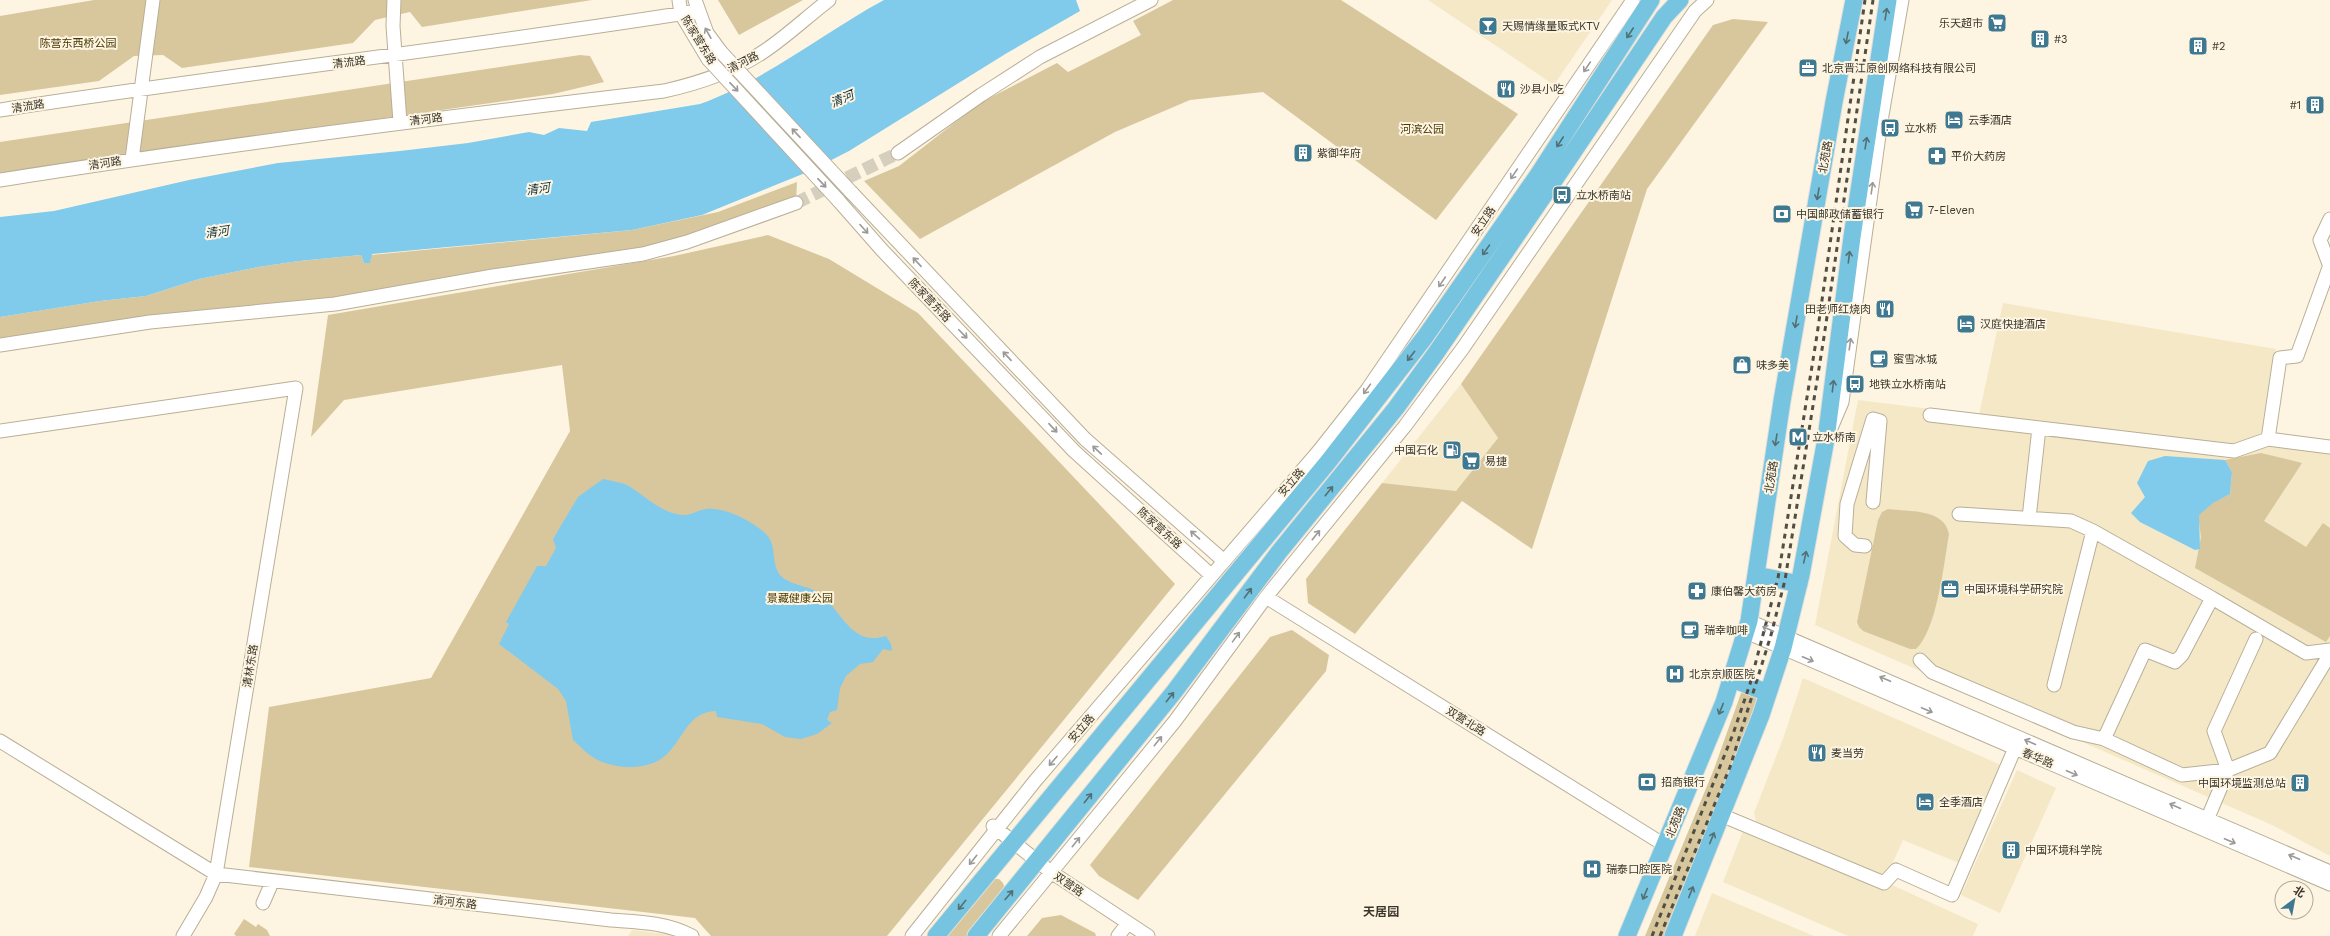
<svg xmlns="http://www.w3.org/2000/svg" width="2330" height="936" font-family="'Work Sans','Noto Sans SC',sans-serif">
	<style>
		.built { fill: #f5e8c7 }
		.green { fill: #d8c79d }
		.water { fill: #80caec }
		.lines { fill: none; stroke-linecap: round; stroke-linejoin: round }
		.minor-tunnel { stroke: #d6cfbd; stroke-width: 13; stroke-dasharray: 13 6; stroke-linecap: butt }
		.minor-casing { stroke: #b9af98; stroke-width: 15 }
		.major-casing { stroke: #dfdfdd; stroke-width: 19 }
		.minor { stroke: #fff; stroke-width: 13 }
		.major { stroke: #76c4df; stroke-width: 17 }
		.rail { stroke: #524e43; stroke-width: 3; stroke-dasharray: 5 5; stroke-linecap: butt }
		.minor-bridge-casing { stroke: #b9af98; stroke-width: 15; stroke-linecap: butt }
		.minor-bridge { stroke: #fff; stroke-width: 13 }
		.oneway { stroke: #526f74 }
		.oneway2 { stroke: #9c9a96 }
		.labels { text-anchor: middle; stroke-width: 4; stroke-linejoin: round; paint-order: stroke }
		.poi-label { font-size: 11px; fill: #3a362c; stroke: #fdf5e1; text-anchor: start }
		.street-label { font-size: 11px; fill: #3a362c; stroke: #fdf5e1 }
		.park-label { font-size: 11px; fill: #4a3801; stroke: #fdf5e1 }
		.water-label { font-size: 12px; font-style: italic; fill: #0c2f3d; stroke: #fdf5e1 }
		.neighbourhood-label { font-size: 12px; font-weight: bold; fill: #3a362c; stroke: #fdf5e1 }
	</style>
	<rect width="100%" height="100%" fill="#fdf5e1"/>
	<path class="built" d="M 1428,0 L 1612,0 L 1554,85 Z
		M 2003,303 L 2276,349 L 2260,443 L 2330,454 L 2330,856 L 2272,825 L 1815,625 L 1858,400 L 1979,415 Z
		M 1461,384 L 1498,438 L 1456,491 L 1382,483 Z
		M 1803,678 L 2001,765 L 1959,863 L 1903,840 L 1884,882 L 1757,825 L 1754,813 L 1784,736 Z
		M 2017,770 L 2056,788 L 2000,913 L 1961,895 Z
		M 1743,831 L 1881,890 L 1892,885 L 1978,924 L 1973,936 L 1848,936 L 1723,882 Z
		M 1712,893 L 1814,936 L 1695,936 Z
		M 632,930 L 684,936 L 628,936 Z"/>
	<path class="green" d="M 94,0 L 592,0 L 422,27 L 410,12 L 375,20 L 353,43 L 182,68 L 163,55 L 134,56 L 99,81 L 0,95 L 0,16 Z
		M 718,0 L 803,0 L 739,35 Z
		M 1173,0 L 1341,0 L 1518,114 L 1436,220 L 1263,92 L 1190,100 L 1115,132 L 920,239 L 864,181 L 899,166 L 980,103 L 1057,63 L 1068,72 L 1141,35 L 1133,21 Z
		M 1733,19 L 1768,22 L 1647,189 L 1532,549 L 1462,501 L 1355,634 L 1308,603 L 1306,579 L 1382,483 L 1456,491 L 1498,438 L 1461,384 L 1713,25 Z
		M 580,55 L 590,56 L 604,82 L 553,94 L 0,173 L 0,142 Z
		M 797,182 L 796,203 L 643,254 L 0,345 L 0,317 L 100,301 L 146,296 L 199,279 L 258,267 L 299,261 L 361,255 L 364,263 L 370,262 L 371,255 L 632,230 L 718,212 Z
		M 768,235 L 829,259 L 918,313 L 1175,584 L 887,936 L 711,936 L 695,918 L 249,867 L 269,707 L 431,678 L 570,431 L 562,365 L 344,400 L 311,437 L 328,315 L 674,256 Z
		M 2261,453 L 2302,463 L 2264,521 L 2306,547 L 2323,523 L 2330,528 L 2330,636 L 2326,642 L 2195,568 L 2201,537 L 2198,515 L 2212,503 L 2230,494 L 2232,472 L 2225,460 Z
		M 1888,509 C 1909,512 1944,508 1949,534 C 1944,563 1937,630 1916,649 L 1910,649 L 1863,631 L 1859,627 L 1857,622 L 1878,520 L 1882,512 Z
		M 1292,630 L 1329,655 L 1326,671 L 1138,900 L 1099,876 L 1090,865 L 1270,637 Z
		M 1751,692 L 1757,700 C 1730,780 1697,858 1664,936 L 1645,936 L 1714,769 L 1741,693 Z
		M 992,879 L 999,879 L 1003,883 L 1005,889 L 967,936 L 945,936 Z
		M 1061,915 L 1095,933 L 1096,936 L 1027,936 L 1042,918 Z
		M 244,919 L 256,927 L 258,924 L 267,930 L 270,936 L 236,936 L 234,934 Z"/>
	<path class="water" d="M 884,0 L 1076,0 L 1080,11 L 1007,53 L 849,151 L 810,171 L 702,215 L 632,230 L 372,254 L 370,263 L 364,263 L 361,255 L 299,261 L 258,267 L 199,279 L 146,296 L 100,301 L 0,317 L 0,217 L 54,211 L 189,180 L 278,163 L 400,151 L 468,143 L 529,132 L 544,135 L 559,128 L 587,131 L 591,122 L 700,104 C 766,80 823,33 884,0 Z
		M 2165,456 L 2225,460 L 2232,472 L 2230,494 L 2213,503 L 2199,515 L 2200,549 L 2195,550 L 2140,522 L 2131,513 L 2145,497 L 2137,483 L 2148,461 Z
		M 603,479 C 611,481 620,482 627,485 C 646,496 659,512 682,515 C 690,516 698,510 706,509 C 725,507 752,521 766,534 C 778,546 770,564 781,576 C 791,586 809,585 820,594 C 842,610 850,647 886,636 L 891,644 L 892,651 L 883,649 L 873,662 L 860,664 L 846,676 L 840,688 L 837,710 L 830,712 L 827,720 L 832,723 L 817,734 L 801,739 L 785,737 L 762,724 L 717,717 L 716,711 C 685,712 683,744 661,759 C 642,771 613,769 594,758 C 586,753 580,746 573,740 L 566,701 L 558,689 L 499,644 L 509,624 L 506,622 L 537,566 L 546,566 L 556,548 L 553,539 L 578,497 Z"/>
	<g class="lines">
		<path class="minor-tunnel" d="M 796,203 L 898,153"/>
		<g class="minor-casing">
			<path id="minor" d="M 394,0 L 393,26 L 400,122
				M 679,0 L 681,14 L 708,59
				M 695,0 L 707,33 L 721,52
				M 0,110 C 232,74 466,48 698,11
				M 898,153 L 981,95 L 1040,57 L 1151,0
				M 132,159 L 153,0
				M 0,180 C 221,145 442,117 664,91 C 700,83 736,71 766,50 C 788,35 808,16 829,0
				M 851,192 L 1085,439 L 1224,561
				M 838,200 L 882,250 L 1074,451 L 1211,575
				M 2329,264 L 2320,240 L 2330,219
				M 2330,265 L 2297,356 L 2280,358 L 2268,439 L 2330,447
				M 0,345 L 150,322 L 335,304 L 493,276 L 643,254 L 687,242 L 796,203
				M 1930,415 L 2234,451 L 2268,439
				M 1831,428 L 1842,402 L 1881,121 L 1902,0
				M 0,431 L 296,388 L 216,874 L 206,897 L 183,936
				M 1959,514 L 2071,521 L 2093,531 L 2054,685
				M 2029,518 L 2039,428
				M 2093,531 L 2212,598
				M 1865,546 L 1855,545 L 1845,536 L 1847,504 L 1873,419 L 1880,421 L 1873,502
				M 1266,597 L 1666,846
				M 1749,621 L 2330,872
				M 1746,632 L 2330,884
				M 2330,650 L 2306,653 L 2212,598 L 2182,655 L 2175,662 L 2145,650 L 2104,739 L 2182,775 L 2228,770 L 2270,753 L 2330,654
				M 1920,660 L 1932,672 L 2073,732 L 2104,739
				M 0,741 L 216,874 L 611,920 C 639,922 666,922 692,936
				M 1721,815 L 1884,883 L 1896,870 L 1952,895 L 2015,748
				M 993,826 L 1051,872 L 1148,936
				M 2204,827 L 2228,770 L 2214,731 L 2256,639
				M 263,903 L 270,887
				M 912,936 L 1035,781 L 1318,452 L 1367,390 L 1633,0
				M 999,936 L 1175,721 L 1266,597 L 1405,426 L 1463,348 L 1695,11 L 1707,0
				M 1118,936 L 1128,923"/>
		</g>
		<g class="major-casing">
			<path id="major" d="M 1756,575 L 1799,584
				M 1732,679 L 1768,693
				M 936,936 L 1328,462 L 1425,337 L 1538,175 L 1651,0
				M 976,936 L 1174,692 L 1279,552 L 1396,408 L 1436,353 L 1551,185 L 1664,17 L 1680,0
				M 1627,936 L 1724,702 L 1749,621 L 1782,401 L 1834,102 L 1854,0
				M 1673,936 L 1761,715 L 1783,648 L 1801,575 L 1826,439 L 1852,237 L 1888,0"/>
		</g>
		<use href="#minor" class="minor"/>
		<use href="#major" class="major"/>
		<path class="rail" d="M 1652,936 L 1733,734 L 1750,684 L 1778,578 L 1817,335 L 1865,0
			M 1660,936 L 1730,767 L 1771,635 L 1785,580 L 1824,337 L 1873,0"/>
		<g class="minor-bridge-casing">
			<path id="minor-bridge" d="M 721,52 L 851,192
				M 708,59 L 838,200"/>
		</g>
		<use href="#minor-bridge" class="minor-bridge"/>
	</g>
	<defs><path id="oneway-shaft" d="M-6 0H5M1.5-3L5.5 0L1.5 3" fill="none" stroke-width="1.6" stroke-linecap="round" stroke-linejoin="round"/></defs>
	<g class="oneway">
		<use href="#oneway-shaft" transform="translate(1886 14) rotate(-81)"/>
		<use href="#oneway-shaft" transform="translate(1630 33) rotate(123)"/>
		<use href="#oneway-shaft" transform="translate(1847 38) rotate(101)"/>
		<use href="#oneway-shaft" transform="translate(1560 142) rotate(123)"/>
		<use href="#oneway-shaft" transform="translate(1866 143) rotate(-81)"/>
		<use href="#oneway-shaft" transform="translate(1818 194) rotate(100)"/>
		<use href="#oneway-shaft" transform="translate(1486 250) rotate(125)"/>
		<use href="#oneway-shaft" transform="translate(1849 257) rotate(-83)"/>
		<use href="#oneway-shaft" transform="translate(1796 322) rotate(100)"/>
		<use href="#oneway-shaft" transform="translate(1411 356) rotate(128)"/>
		<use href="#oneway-shaft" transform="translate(1833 386) rotate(-83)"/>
		<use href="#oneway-shaft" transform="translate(1776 440) rotate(99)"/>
		<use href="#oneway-shaft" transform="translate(1329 491) rotate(-51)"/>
		<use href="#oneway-shaft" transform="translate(1805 557) rotate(-77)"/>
		<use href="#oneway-shaft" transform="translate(1248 593) rotate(-53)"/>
		<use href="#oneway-shaft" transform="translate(1170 697) rotate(-51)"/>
		<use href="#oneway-shaft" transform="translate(1721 709) rotate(112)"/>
		<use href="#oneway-shaft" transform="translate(1088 798) rotate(-51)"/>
		<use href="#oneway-shaft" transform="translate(1712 838) rotate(-68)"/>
		<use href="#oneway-shaft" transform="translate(1691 892) rotate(-68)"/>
		<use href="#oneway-shaft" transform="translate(1645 894) rotate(113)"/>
		<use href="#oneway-shaft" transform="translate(1009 895) rotate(-50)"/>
		<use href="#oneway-shaft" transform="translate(962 905) rotate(129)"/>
	</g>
	<g class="oneway2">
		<use href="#oneway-shaft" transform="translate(708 33) rotate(-119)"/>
		<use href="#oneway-shaft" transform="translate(1587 67) rotate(124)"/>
		<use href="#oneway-shaft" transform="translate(734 87) rotate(47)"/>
		<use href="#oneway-shaft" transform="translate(796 133) rotate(-133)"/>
		<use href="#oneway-shaft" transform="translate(1514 174) rotate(124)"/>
		<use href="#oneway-shaft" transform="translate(822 183) rotate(47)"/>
		<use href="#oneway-shaft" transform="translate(1872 188) rotate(-82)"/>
		<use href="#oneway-shaft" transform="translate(864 229) rotate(48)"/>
		<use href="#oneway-shaft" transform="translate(917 262) rotate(-133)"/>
		<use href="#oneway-shaft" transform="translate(1442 282) rotate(124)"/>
		<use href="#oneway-shaft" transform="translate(963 334) rotate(46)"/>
		<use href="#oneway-shaft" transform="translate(1850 344) rotate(-82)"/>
		<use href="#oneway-shaft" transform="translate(1007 356) rotate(-133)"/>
		<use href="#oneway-shaft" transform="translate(1367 389) rotate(126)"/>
		<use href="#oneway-shaft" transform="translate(1053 428) rotate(47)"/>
		<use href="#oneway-shaft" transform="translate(1097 450) rotate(-137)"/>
		<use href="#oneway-shaft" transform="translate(1195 535) rotate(-139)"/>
		<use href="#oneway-shaft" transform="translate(1316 535) rotate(-51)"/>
		<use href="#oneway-shaft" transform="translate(1768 629) rotate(-157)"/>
		<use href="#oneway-shaft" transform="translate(1236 637) rotate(-54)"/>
		<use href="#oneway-shaft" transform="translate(1808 659) rotate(23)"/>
		<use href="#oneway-shaft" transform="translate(1885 679) rotate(-157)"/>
		<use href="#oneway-shaft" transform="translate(1927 710) rotate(23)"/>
		<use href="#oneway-shaft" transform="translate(1158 741) rotate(-51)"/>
		<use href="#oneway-shaft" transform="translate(2030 742) rotate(-156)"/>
		<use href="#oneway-shaft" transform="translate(1053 761) rotate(131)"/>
		<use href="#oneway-shaft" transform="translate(2072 773) rotate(23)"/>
		<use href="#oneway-shaft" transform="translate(2175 806) rotate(-156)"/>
		<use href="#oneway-shaft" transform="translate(2230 841) rotate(23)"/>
		<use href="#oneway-shaft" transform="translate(1076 842) rotate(-51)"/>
		<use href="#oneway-shaft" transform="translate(2294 857) rotate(-157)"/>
		<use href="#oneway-shaft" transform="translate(973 860) rotate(129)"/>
	</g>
	<defs>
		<g id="supermarket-square" transform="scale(1)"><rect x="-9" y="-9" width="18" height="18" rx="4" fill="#3e7891" stroke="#fdf5e1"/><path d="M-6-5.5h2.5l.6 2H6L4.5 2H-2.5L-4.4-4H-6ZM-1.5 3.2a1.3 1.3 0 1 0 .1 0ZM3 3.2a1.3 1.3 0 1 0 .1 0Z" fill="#fff"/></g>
		<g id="bar-square" transform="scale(1)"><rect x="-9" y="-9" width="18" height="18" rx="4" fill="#3e7891" stroke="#fdf5e1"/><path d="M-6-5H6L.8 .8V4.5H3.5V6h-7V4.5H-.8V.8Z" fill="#fff"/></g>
		<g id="building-square" transform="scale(1)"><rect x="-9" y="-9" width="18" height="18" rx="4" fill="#3e7891" stroke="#fdf5e1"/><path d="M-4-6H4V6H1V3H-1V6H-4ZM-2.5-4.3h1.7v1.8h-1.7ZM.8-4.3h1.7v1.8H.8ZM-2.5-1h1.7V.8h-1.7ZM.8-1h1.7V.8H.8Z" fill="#fff"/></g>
		<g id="office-square" transform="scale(1)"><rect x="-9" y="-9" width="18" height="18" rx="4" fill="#3e7891" stroke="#fdf5e1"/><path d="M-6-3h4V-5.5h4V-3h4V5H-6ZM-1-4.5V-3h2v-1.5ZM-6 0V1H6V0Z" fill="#fff"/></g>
		<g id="restaurant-square" transform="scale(1)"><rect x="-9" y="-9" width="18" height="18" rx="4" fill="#3e7891" stroke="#fdf5e1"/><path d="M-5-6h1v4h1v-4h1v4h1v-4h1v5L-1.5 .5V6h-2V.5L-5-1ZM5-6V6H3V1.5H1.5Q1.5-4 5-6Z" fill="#fff"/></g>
		<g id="hotel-square" transform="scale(1)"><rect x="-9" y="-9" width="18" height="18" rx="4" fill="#3e7891" stroke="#fdf5e1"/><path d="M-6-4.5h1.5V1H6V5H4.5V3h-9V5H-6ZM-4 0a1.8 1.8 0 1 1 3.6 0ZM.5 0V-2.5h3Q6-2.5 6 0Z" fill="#fff"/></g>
		<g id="bus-square" transform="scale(1)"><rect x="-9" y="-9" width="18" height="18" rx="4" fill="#3e7891" stroke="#fdf5e1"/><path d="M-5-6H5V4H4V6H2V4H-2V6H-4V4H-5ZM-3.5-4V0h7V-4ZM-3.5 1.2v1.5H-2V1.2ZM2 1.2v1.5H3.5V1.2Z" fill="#fff"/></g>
		<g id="pharmacy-square" transform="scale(1)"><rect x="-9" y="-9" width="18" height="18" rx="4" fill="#3e7891" stroke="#fdf5e1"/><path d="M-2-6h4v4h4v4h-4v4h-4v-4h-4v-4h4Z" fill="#fff"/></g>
		<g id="bank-square" transform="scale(1)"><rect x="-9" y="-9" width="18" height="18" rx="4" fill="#3e7891" stroke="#fdf5e1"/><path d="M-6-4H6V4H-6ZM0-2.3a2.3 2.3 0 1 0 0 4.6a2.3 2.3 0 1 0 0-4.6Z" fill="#fff"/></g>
		<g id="cafe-square" transform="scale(1)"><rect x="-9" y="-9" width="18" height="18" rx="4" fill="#3e7891" stroke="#fdf5e1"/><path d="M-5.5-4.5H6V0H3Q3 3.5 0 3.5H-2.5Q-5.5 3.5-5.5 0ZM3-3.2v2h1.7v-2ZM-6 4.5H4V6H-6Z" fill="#fff"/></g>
		<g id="shop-square" transform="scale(1)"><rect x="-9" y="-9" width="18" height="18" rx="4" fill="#3e7891" stroke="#fdf5e1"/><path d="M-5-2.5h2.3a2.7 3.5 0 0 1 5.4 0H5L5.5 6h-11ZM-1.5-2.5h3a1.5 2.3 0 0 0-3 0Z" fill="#fff"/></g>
		<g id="metro-square" transform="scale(1)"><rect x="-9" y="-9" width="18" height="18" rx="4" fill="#3e7891" stroke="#fdf5e1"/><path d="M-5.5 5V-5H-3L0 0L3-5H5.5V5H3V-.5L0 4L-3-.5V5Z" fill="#fff"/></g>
		<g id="fuel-square" transform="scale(1)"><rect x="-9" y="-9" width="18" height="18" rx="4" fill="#3e7891" stroke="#fdf5e1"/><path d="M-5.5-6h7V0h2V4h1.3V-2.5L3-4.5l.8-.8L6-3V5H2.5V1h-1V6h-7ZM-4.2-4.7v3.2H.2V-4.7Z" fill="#fff"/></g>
		<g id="hospital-square" transform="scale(1)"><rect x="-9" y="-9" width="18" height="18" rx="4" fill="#3e7891" stroke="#fdf5e1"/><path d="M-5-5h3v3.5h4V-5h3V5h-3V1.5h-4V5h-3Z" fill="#fff"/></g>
	</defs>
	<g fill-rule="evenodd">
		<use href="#supermarket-square" x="1997" y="23"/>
		<use href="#bar-square" x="1488" y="26"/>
		<use href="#building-square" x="2040" y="39"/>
		<use href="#building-square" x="2198" y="46"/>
		<use href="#office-square" x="1808" y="68"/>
		<use href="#restaurant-square" x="1506" y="89"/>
		<use href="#building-square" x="2315" y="105"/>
		<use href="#hotel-square" x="1954" y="120"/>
		<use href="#bus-square" x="1890" y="128"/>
		<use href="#building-square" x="1303" y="153"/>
		<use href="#pharmacy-square" x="1937" y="156"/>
		<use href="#bus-square" x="1562" y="195"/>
		<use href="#supermarket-square" x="1914" y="210"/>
		<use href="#bank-square" x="1782" y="214"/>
		<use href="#restaurant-square" x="1885" y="309"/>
		<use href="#hotel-square" x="1966" y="324"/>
		<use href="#cafe-square" x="1879" y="359"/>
		<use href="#shop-square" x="1742" y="365"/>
		<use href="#bus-square" x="1855" y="384"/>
		<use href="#metro-square" x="1798" y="437"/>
		<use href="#fuel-square" x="1452" y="450"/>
		<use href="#supermarket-square" x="1471" y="461"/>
		<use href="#office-square" x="1950" y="589"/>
		<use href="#pharmacy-square" x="1697" y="591"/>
		<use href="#cafe-square" x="1690" y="630"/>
		<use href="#hospital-square" x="1675" y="674"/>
		<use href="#restaurant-square" x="1817" y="753"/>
		<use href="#bank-square" x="1647" y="782"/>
		<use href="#building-square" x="2300" y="783"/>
		<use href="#hotel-square" x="1925" y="802"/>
		<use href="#building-square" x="2011" y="850"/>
		<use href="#hospital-square" x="1592" y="869"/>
	</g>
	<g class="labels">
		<g class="poi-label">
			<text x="1983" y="27" text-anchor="end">乐天超市</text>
			<text x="1502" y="30">天赐情缘量贩式KTV</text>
			<text x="2054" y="43">#3</text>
			<text x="2212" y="50">#2</text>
			<text x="1822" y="72">北京晋江原创网络科技有限公司</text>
			<text x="1520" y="93">沙县小吃</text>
			<text x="2301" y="109" text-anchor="end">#1</text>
			<text x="1968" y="124">云季酒店</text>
			<text x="1904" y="132">立水桥</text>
			<text x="1317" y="157">紫御华府</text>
			<text x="1951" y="160">平价大药房</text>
			<text x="1576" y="199">立水桥南站</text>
			<text x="1928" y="214">7-Eleven</text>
			<text x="1796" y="218">中国邮政储蓄银行</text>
			<text x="1871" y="313" text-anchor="end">田老师红烧肉</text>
			<text x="1980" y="328">汉庭快捷酒店</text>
			<text x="1893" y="363">蜜雪冰城</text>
			<text x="1756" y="369">味多美</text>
			<text x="1869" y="388">地铁立水桥南站</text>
			<text x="1812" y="441">立水桥南</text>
			<text x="1438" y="454" text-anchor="end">中国石化</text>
			<text x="1485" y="465">易捷</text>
			<text x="1964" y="593">中国环境科学研究院</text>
			<text x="1711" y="595">康伯馨大药房</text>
			<text x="1704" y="634">瑞幸咖啡</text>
			<text x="1689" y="678">北京京顺医院</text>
			<text x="1831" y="757">麦当劳</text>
			<text x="1661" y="786">招商银行</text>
			<text x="2286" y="787" text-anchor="end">中国环境监测总站</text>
			<text x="1939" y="806">全季酒店</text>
			<text x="2025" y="854">中国环境科学院</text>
			<text x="1606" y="873">瑞泰口腔医院</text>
		</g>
		<g class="street-label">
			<text transform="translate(699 40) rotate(58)" y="4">陈家营东路</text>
			<text transform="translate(349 62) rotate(-7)" y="4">清流路</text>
			<text transform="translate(743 62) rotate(-27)" y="4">清河路</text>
			<text transform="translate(28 106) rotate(-9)" y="4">清流路</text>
			<text transform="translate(426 119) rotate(-7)" y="4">清河路</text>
			<text transform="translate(1825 157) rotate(-80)" y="4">北苑路</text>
			<text transform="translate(105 163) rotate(-9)" y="4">清河路</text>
			<text transform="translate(1483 221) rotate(-56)" y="4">安立路</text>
			<text transform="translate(930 300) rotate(46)" y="4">陈家营东路</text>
			<text transform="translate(1771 477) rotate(-81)" y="4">北苑路</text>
			<text transform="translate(1291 482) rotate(-49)" y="4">安立路</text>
			<text transform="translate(1160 528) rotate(42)" y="4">陈家营东路</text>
			<text transform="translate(250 666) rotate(-81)" y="4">清林东路</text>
			<text transform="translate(1466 721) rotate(32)" y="4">双营北路</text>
			<text transform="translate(1081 728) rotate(-49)" y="4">安立路</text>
			<text transform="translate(2038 758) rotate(23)" y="4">春华路</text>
			<text transform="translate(1675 822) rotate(-68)" y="4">北苑路</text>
			<text transform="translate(1069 884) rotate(34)" y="4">双营路</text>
			<text transform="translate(455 902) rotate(7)" y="4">清河东路</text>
		</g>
		<g class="park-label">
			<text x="78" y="47">陈营东西桥公园</text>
			<text x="1422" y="133">河滨公园</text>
			<text x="800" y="602">景藏健康公园</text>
		</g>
		<g class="water-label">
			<text transform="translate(842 99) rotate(-24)" y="4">清河</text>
			<text transform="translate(538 189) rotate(-8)" y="4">清河</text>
			<text transform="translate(217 232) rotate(-8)" y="4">清河</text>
		</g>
		<g class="neighbourhood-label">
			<text x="1381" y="916">天居园</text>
		</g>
	</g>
	<g transform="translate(2294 900) rotate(32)"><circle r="19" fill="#fdf5e1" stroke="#afa999"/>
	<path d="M0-3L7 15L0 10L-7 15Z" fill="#3e7891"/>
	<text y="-6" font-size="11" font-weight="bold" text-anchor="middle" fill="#3a362c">北</text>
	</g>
</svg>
